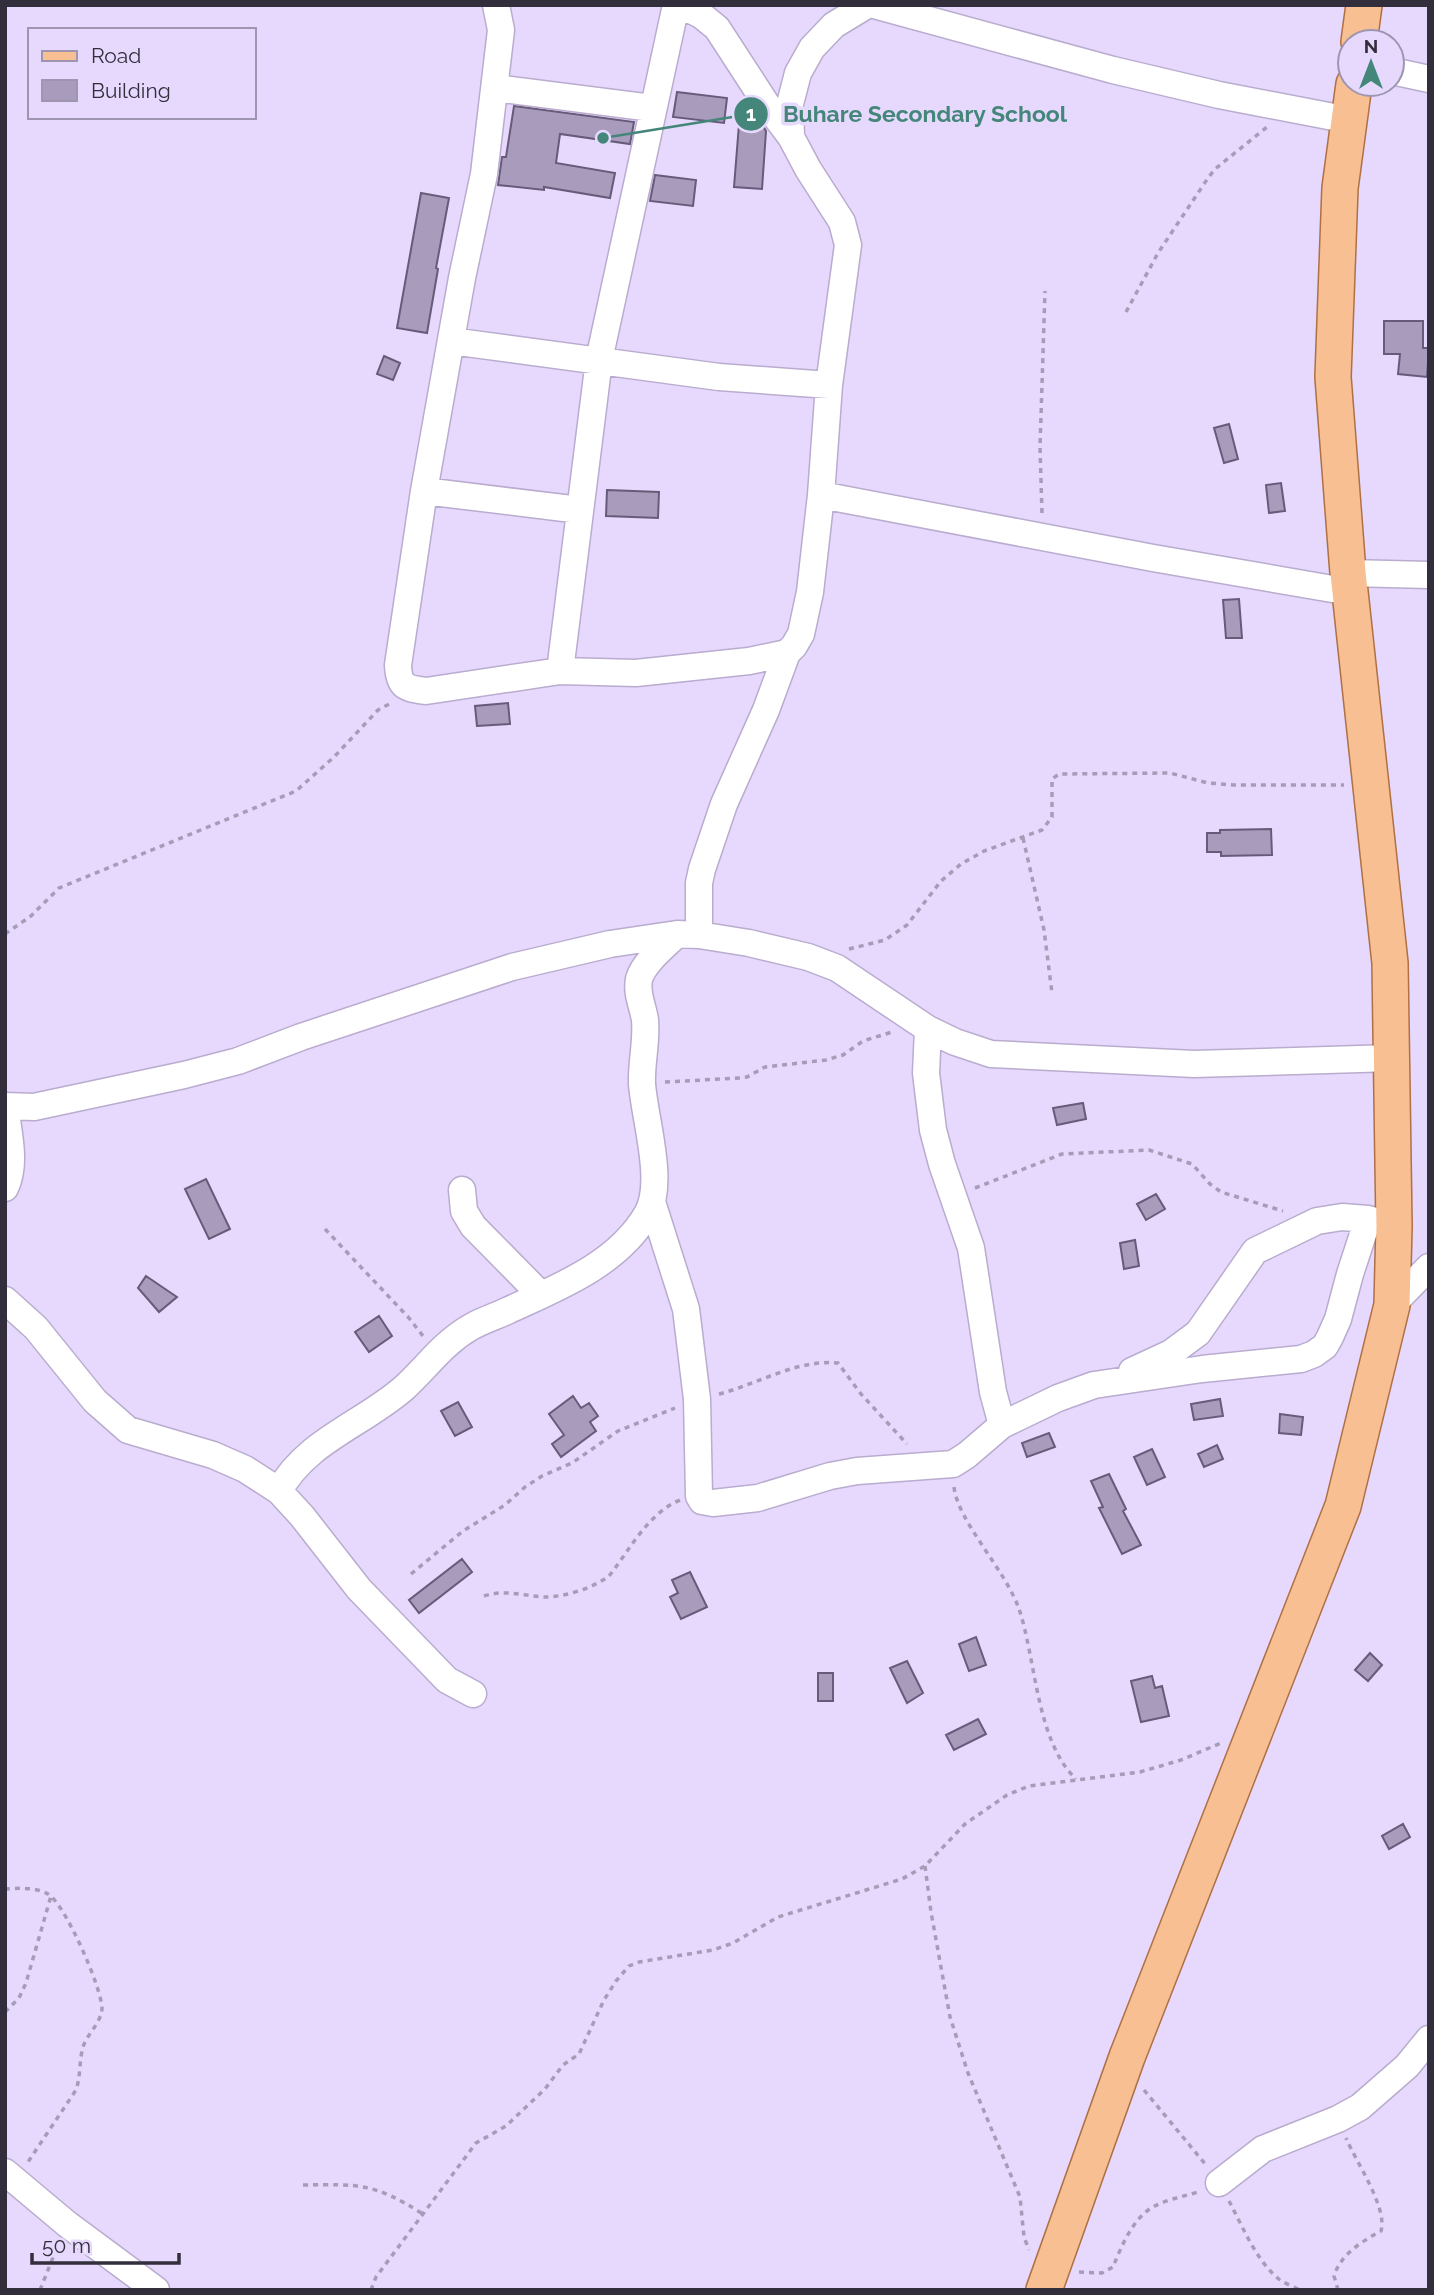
<svg xmlns="http://www.w3.org/2000/svg" width="1434" height="2295" font-family="Raleway,sans-serif">
	<style>
		.building { fill: #a99bbc; stroke: #675b79; stroke-width: 2 }
		.lines { fill: none; stroke-linecap: round; stroke-linejoin: round }
		.minor-casing { stroke: #b9acce; stroke-width: 29 }
		.major-casing { stroke: #af7045; stroke-width: 38 }
		.path { stroke: #a69cb8; stroke-width: 3.5; stroke-dasharray: 5 5; stroke-linecap: butt }
		.minor { stroke: #fff; stroke-width: 26 }
		.major { stroke: #f7bf92; stroke-width: 35 }
		.leader { fill: none; stroke: #44877a; stroke-width: 2.5 }
		.callout-dot { fill: #44877a; stroke: #e6d9fd; stroke-width: 2.5 }
		.mark-label { font-size: 21px; text-anchor: middle; font-weight: bold; fill: #fff }
		.callout-label { font-size: 23px; text-anchor: middle; font-weight: bold; fill: #44877a; stroke: #e6d9fd; stroke-width: 7; stroke-linejoin: round; paint-order: stroke }
	</style>
	<rect width="100%" height="100%" fill="#e6d9fd"/>
	<path class="building" d="M 677,92 L 727,98 L 724,123 L 673,117 Z
		M 514,106 L 634,122 L 630,144 L 560,134 L 556,163 L 615,173 L 610,198 L 544,187 L 544,190 L 498,185 L 502,157 L 506,157 Z
		M 739,124 L 763,126 L 766,131 L 762,189 L 734,187 Z
		M 655,175 L 696,180 L 693,206 L 650,201 Z
		M 421,193 L 449,198 L 436,268 L 438,269 L 427,333 L 397,328 Z
		M 1384,321 L 1423,321 L 1423,348 L 1429,348 L 1427,377 L 1398,374 L 1400,354 L 1384,354 Z
		M 384,356 L 400,363 L 393,380 L 377,374 Z
		M 1229,424 L 1238,459 L 1224,463 L 1214,428 Z
		M 1281,483 L 1285,511 L 1269,513 L 1266,485 Z
		M 607,490 L 659,492 L 658,518 L 606,516 Z
		M 1239,599 L 1242,638 L 1226,638 L 1223,600 Z
		M 508,703 L 510,724 L 477,726 L 475,706 Z
		M 1271,829 L 1272,855 L 1221,856 L 1221,852 L 1207,852 L 1207,833 L 1220,833 L 1220,830 Z
		M 1083,1103 L 1086,1119 L 1057,1125 L 1053,1108 Z
		M 206,1179 L 230,1229 L 209,1239 L 185,1189 Z
		M 1156,1194 L 1165,1209 L 1146,1220 L 1137,1204 Z
		M 1135,1240 L 1139,1266 L 1124,1269 L 1120,1243 Z
		M 146,1276 L 177,1297 L 159,1312 L 138,1288 Z
		M 379,1316 L 392,1336 L 369,1352 L 355,1332 Z
		M 573,1396 L 581,1408 L 589,1403 L 598,1416 L 590,1422 L 596,1431 L 561,1457 L 552,1444 L 564,1435 L 549,1414 Z
		M 1220,1399 L 1223,1416 L 1194,1420 L 1191,1404 Z
		M 458,1402 L 472,1427 L 455,1436 L 441,1411 Z
		M 1280,1414 L 1303,1417 L 1301,1435 L 1279,1433 Z
		M 1049,1433 L 1055,1447 L 1027,1457 L 1022,1443 Z
		M 1217,1445 L 1223,1459 L 1204,1467 L 1198,1454 Z
		M 1152,1449 L 1165,1477 L 1147,1485 L 1134,1457 Z
		M 1109,1474 L 1126,1509 L 1123,1511 L 1141,1545 L 1122,1554 L 1099,1508 L 1103,1507 L 1091,1481 Z
		M 462,1559 L 472,1572 L 419,1613 L 409,1600 Z
		M 690,1572 L 707,1607 L 681,1619 L 670,1597 L 678,1593 L 672,1580 Z
		M 976,1637 L 986,1665 L 969,1671 L 959,1644 Z
		M 1370,1653 L 1382,1665 L 1368,1681 L 1355,1670 Z
		M 907,1661 L 923,1693 L 907,1703 L 890,1668 Z
		M 818,1673 L 833,1673 L 833,1701 L 818,1701 Z
		M 1152,1676 L 1155,1688 L 1162,1686 L 1169,1716 L 1141,1722 L 1131,1681 Z
		M 978,1719 L 986,1734 L 954,1750 L 946,1735 Z
		M 1403,1824 L 1410,1837 L 1389,1849 L 1382,1836 Z"/>
	<g class="lines">
		<g class="minor-casing">
			<path id="minor" d="M 496,5 L 501,30 L 484,174 L 462,278 L 424,491 L 398,665 C 399,688 406,688 426,691 L 560,671 L 636,673 L 749,661 L 787,653 L 794,646 L 801,634 L 810,592 L 821,495 L 829,385 L 848,245 L 842,222 L 808,169 L 791,137 L 790,104 L 798,73 L 812,48 L 834,25 L 867,5
				M 680,5 L 701,15 L 717,28 L 767,105 L 791,137
				M 874,5 L 1113,70 L 1219,95 L 1349,120
				M 1392,71 L 1429,79
				M 495,88 L 652,108
				M 451,341 L 719,377 L 829,385
				M 424,491 L 580,510
				M 821,495 L 1153,558 L 1350,592
				M 1348,573 L 1429,575
				M 560,671 L 599,360 L 676,5
				M 699,935 L 699,883 L 702,869 L 724,804 L 766,710 L 787,653
				M 928,1029 L 926,1073 L 933,1130 L 942,1164 L 971,1248 L 993,1392 L 1002,1425
				M 5,1106 L 34,1107 L 184,1075 L 238,1061 L 301,1037 L 512,967 L 610,944 L 677,934 L 699,935 L 749,943 L 808,957 L 837,968 L 928,1029 L 955,1042 L 991,1054 L 1194,1064 L 1392,1058
				M 5,1188 C 17,1164 8,1132 5,1106
				M 462,1190 L 464,1211 L 473,1226 L 541,1295
				M 652,1202 L 686,1309 L 697,1399 L 699,1496 L 702,1501 L 713,1503 L 758,1498 L 830,1476 L 857,1471 L 953,1464 L 967,1455 L 1002,1425 L 1058,1398 L 1094,1385 L 1202,1369 L 1301,1359 L 1314,1354 L 1325,1346 L 1330,1337 L 1338,1319 L 1350,1274 L 1368,1219
				M 5,1300 L 36,1328 L 95,1401 L 128,1430 L 213,1455 L 245,1469 L 279,1491 L 302,1516 L 359,1589 L 447,1680 L 473,1694
				M 1392,1305 L 1429,1267
				M 1132,1371 L 1171,1353 L 1198,1333 L 1255,1251 L 1317,1221 L 1342,1217 L 1368,1219 L 1383,1223
				M 279,1491 C 306,1441 363,1424 404,1388 C 427,1367 443,1343 471,1327 C 483,1320 497,1316 509,1310 C 559,1287 618,1264 647,1214 C 665,1183 645,1121 642,1084 C 641,1063 647,1042 645,1020 C 643,1006 636,994 639,979 C 644,962 665,946 677,934
				M 5,2172 L 67,2224 L 156,2290
				M 1219,2183 L 1263,2149 L 1338,2119 L 1360,2107 L 1407,2066 L 1429,2039"/>
		</g>
		<g class="major-casing">
			<path id="major" d="M 1359,42 L 1364,5
				M 1044,2290 L 1127,2057 L 1343,1506 L 1392,1305 L 1394,1226 L 1390,963 L 1348,573 L 1333,377 L 1340,188 L 1354,84"/>
		</g>
		<path class="path" d="M 1126,312 L 1158,253 L 1208,178 L 1215,169 L 1267,127
			M 1042,513 L 1040,447 L 1045,291
			M 1023,838 L 1044,930 L 1052,993
			M 5,934 L 31,916 L 59,888 L 296,791 L 334,757 L 378,710 L 393,702
			M 849,949 L 885,940 L 907,925 L 941,881 L 961,864 L 984,851 L 1042,830 L 1052,817 L 1052,779 L 1059,774 L 1170,773 L 1208,783 L 1234,785 L 1344,785
			M 665,1082 L 740,1078 L 747,1077 L 765,1067 L 826,1060 L 843,1055 L 863,1041 L 892,1032
			M 975,1188 L 1062,1154 L 1149,1150 L 1192,1164 L 1210,1184 L 1221,1192 L 1283,1211
			M 325,1229 L 409,1318 L 423,1336
			M 719,1394 C 758,1384 797,1359 838,1363 L 861,1394 L 907,1444
			M 954,1487 C 958,1522 1005,1569 1019,1609 C 1036,1659 1036,1741 1076,1779
			M 411,1574 L 463,1531 L 505,1505 L 525,1487 L 542,1476 L 572,1463 L 618,1431 L 675,1408
			M 484,1596 C 505,1589 524,1596 545,1597 C 565,1597 593,1588 609,1576 C 630,1550 647,1514 680,1500
			M 925,1866 L 931,1912 L 950,2017 L 968,2073 L 1020,2197 L 1024,2237 L 1029,2250
			M 5,1889 C 18,1888 36,1887 48,1894 C 65,1904 102,1988 102,2009 C 101,2023 87,2034 83,2047 C 79,2061 81,2075 76,2090 L 28,2162
			M 5,2012 L 19,1998 L 26,1983 L 51,1896
			M 1144,2090 L 1206,2165
			M 303,2185 C 360,2184 374,2183 423,2214
			M 1229,2201 C 1243,2227 1256,2261 1280,2280 C 1286,2284 1294,2287 1300,2290
			M 1079,2272 L 1102,2273 L 1113,2267 C 1121,2247 1133,2218 1153,2207 C 1167,2199 1186,2196 1201,2191
			M 40,2290 L 58,2245
			M 371,2290 L 376,2277 L 476,2143 L 506,2126 L 545,2089 L 563,2065 L 579,2054 L 604,2000 L 616,1981 L 629,1966 L 639,1962 L 713,1950 L 733,1943 L 778,1917 L 902,1879 L 925,1866 L 965,1824 L 1007,1795 L 1029,1786 L 1140,1772 L 1181,1760 L 1221,1743
			M 1338,2290 L 1334,2276 C 1341,2254 1361,2242 1381,2231 C 1388,2208 1355,2160 1346,2138"/>
		<use href="#minor" class="minor"/>
		<use href="#major" class="major"/>
	</g>
	<path class="leader" d="M603 138L751 114"/>
	<g class="callout-dot">
		<circle cx="603" cy="138" r="7"/>
		<circle cx="751" cy="114" r="18"/>
	</g>
	<g class="mark-label">
		<text x="751" y="121">1</text>
	</g>
	<g class="callout-label">
		<text x="925" y="122">Buhare Secondary School</text>
	</g>
	<rect width="1434" height="2295" fill="none" stroke="#332e3c" stroke-width="14"/>
	<rect x="28" y="28" width="228" height="91" fill="#e6d9fd" stroke="#9e95b0" stroke-width="2"/>
	<rect x="42" y="51" width="35" height="10" fill="#f7bf92" stroke="#9e95b0" stroke-width="2"/>
	<text x="91" y="63" font-size="21" fill="#332e3c">Road</text>
	<rect x="42" y="80" width="35" height="21" fill="#a99bbc" stroke="#9e95b0" stroke-width="2"/>
	<text x="91" y="98" font-size="21" fill="#332e3c">Building</text>
	<g transform="translate(1371 63)"><circle r="33" fill="#e6d9fd" stroke="#9e95b0" stroke-width="2"/>
	<path d="M0-5L12 26L0 18L-12 26Z" fill="#44877a"/>
	<text y="-10" font-size="19" font-weight="bold" text-anchor="middle" fill="#332e3c">N</text>
	</g>
	<path d="M32 2253v10h147v-10" fill="none" stroke="#332e3c" stroke-width="3.5"/>
	<text x="42" y="2253" font-size="21" fill="#332e3c" stroke="#e6d9fd" stroke-width="5" paint-order="stroke">50 m</text>
</svg>
